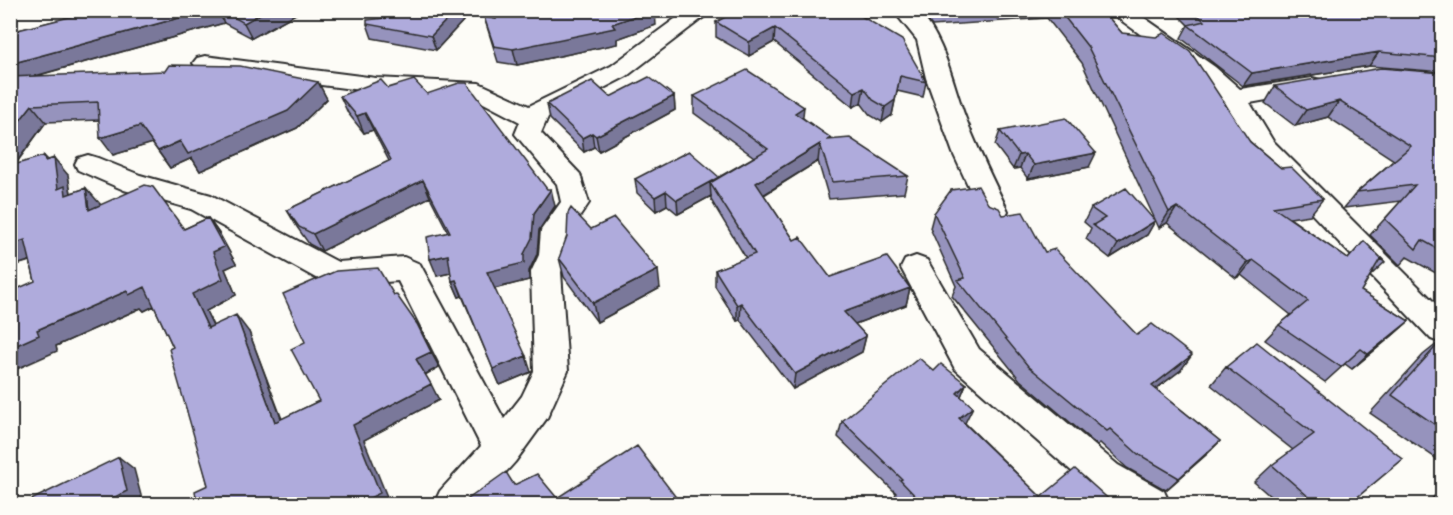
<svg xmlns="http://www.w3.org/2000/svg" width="1453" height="515" font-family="Caveat,sans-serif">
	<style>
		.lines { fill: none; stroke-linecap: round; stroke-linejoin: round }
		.minor-casing { stroke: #2b2b2b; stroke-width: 4 }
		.minor { fill: #fdfcf7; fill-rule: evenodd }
		.wall { fill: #9693bd; stroke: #2b2b2b; stroke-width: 1.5 }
		.shaded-wall { fill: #7a789a; stroke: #2b2b2b; stroke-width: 1.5 }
		.building { fill: #afabdc; stroke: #2b2b2b; stroke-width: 1.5 }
	</style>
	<rect width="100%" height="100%" fill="#fdfcf7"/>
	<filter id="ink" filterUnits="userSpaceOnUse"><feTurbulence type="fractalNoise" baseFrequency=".0167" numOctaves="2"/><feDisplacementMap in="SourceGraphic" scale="12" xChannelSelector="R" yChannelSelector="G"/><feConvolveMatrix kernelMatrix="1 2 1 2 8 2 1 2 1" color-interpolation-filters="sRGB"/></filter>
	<g filter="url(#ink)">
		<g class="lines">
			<g class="minor-casing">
				<path id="minor" d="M 687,10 L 713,10 L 627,76 L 548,117 L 541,133 L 580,174 L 589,203 L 570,231 L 569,255 L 561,272 L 568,371 L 547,418 L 515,462 L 477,504 L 434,504 L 440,491 L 481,446 L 398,281 L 334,286 L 323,282 L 191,209 L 124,190 L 78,170 L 75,164 L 78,158 L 88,155 L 98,158 L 140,175 L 211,195 L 338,262 L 404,257 L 420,264 L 504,419 L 522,396 L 534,371 L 531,272 L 539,255 L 541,230 L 561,202 L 557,184 L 515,134 L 520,122 L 474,98 L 376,92 L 205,70 L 197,68 L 193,63 L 197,58 L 205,56 L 376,78 L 479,83 L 529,106 L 611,66 Z
					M 893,10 L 917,10 C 945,38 952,82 966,119 C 978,150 993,180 1008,211 L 1004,218 L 994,221 L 984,218 L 980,211 L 953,153 L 926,78 L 917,40 Z
					M 1107,10 L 1133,10 L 1215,67 L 1240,89 L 1312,78 L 1321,80 L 1324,85 L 1321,90 L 1250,103 L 1273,141 L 1442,310 L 1442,343 L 1431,339 L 1254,153 L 1225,102 L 1199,77 Z
					M 916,256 L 927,260 L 979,349 L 1118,465 L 1164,491 L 1170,504 L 1117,504 L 1092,489 L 955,369 L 901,268 L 905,260 Z"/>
			</g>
			<use href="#minor" class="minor"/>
		</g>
		<path class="wall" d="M 97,10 L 301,11 L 252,38 L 224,23 L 36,76 L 318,82 L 327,99 L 297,128 L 200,171 L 192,158 L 170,168 L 152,143 L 113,155 L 99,120 L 46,122 L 15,165 L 44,156 L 48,160 L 68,175 L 71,193 L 86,188 L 100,205 L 184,229 L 208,218 L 220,235 L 236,264 L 225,269 L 236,295 L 206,311 L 213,326 L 249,332 L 282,419 L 319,401 L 394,295 L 439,367 L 425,375 L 439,400 L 364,440 L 208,485 L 173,347 L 154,306 L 144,311 L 141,308 L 56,346 L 57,351 L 35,281 L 30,261 L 10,267 L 10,32 Z
			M 365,10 L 460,10 L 463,21 L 436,50 L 372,38 L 367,24 L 392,17 L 395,13 Z
			M 736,10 L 861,10 L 868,16 L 867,20 L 926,82 L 923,97 L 897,91 L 892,115 L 882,122 L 870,115 L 861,103 L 853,107 L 774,42 L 749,56 L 716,37 L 716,22 L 737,11 Z
			M 919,10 L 1102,10 L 1122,33 L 1281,168 L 1323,199 L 1310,215 L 1290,218 L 1348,259 L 1364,241 L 1385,262 L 1369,277 L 1361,291 L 1409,321 L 1392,336 L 1352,369 L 1345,364 L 1325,382 L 1265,340 L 1279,325 L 1291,315 L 1241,275 L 1236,278 L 1167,223 L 1159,228 L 1082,63 L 1047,18 L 932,26 Z
			M 1173,10 L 1443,10 L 1443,72 L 1369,66 L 1243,86 L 1181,38 L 1188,25 Z
			M 484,17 L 496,19 L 656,25 L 617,39 L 617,44 L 517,65 L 498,62 Z
			M 1443,73 L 1443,277 L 1407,257 L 1400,265 L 1370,235 L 1401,201 L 1344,208 L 1357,192 L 1394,160 L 1328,117 L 1295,126 L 1265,103 L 1275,86 Z
			M 388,88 L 427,94 L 555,206 L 539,230 L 537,254 L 529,271 L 529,280 L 494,289 L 531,372 L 500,385 L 462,296 L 459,297 L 452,281 L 451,273 L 437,276 L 448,232 L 430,197 L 322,251 L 309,244 L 297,227 L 287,210 L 389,161 L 373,130 L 364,133 L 348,113 L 340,96 Z
			M 674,96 L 675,110 L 599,151 L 594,147 L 584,152 L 550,119 L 547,104 L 610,97 Z
			M 694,96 L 803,118 L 831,139 L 908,176 L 904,193 L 829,199 L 818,161 L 764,195 L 794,240 L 830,277 L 910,288 L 906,305 L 855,324 L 866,336 L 862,352 L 793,389 L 740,320 L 737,321 L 715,286 L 715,270 L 746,258 L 711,200 L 711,196 L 678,214 L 667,205 L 656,211 L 637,193 L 635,179 L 719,177 L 754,157 L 694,113 Z
			M 1000,131 L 1089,167 L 1028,179 L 1020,168 L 1013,169 L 995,145 Z
			M 988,204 L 1003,215 L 1137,335 L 1181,370 L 1156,389 L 1220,441 L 1207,454 L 1166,490 L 1127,468 L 1100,443 L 1097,445 L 1020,380 L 952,296 L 956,286 L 930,228 L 934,213 Z
			M 1091,208 L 1155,221 L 1147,235 L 1110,258 L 1086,239 L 1091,228 L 1084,222 Z
			M 591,229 L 660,288 L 597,322 L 564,277 L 559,258 Z
			M 1443,339 L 1443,463 L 1370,413 L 1423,355 Z
			M 1226,367 L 1403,459 L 1349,504 L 1279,504 L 1254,482 L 1272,465 L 1293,450 L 1211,385 Z
			M 934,371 L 966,384 L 961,396 L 965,423 L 1041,497 L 1114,504 L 903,504 L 895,496 L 896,493 L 838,437 L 842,421 Z
			M 1443,487 L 1443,504 L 1427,504 Z"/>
		<path class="shaded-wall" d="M 10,10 L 24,10 L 10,15 Z
			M 208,10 L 218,10 L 224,23 L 10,83 L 10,64 Z
			M 267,10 L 301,10 L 301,11 L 252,38 L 244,23 Z
			M 456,10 L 460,10 L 463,21 L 436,50 L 431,36 Z
			M 652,10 L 655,10 L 656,25 L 617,39 L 617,44 L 517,65 L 513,49 L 612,24 Z
			M 775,28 L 774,42 L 749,56 L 749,42 Z
			M 1379,52 L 1369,66 L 1243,86 L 1252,73 Z
			M 900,76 L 892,115 L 882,122 L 885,107 Z
			M 318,82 L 327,99 L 297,128 L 200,171 L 192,158 L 170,168 L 158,151 Z
			M 864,88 L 861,103 L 853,107 L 855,92 Z
			M 674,96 L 675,110 L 599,151 L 596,136 Z
			M 1339,101 L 1328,117 L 1295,126 L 1306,110 Z
			M 32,105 L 46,122 L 10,171 L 10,133 Z
			M 804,107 L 802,125 L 795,113 Z
			M 365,113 L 373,130 L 364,133 L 357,116 Z
			M 140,126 L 153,143 L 113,155 L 100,138 Z
			M 592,133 L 594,147 L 584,152 L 582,138 Z
			M 820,144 L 818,161 L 755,200 L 756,183 Z
			M 1096,153 L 1089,167 L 1028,179 L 1034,165 Z
			M 1025,154 L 1020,168 L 1013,169 L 1019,155 Z
			M 44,156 L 55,168 L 54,158 L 68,175 L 71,194 L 81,212 L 58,189 L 45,161 Z
			M 719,177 L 710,183 L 711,196 L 678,214 L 677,200 Z
			M 423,180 L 430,197 L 322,251 L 313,234 Z
			M 86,188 L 101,205 L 89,210 Z
			M 551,189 L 555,206 L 539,230 L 537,254 L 529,271 L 529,280 L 493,289 L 487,272 L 524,254 L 534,213 Z
			M 666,191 L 667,205 L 656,211 L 655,197 Z
			M 1177,207 L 1167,223 L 1159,228 L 1169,212 Z
			M 208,218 L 220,235 L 236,264 L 225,269 L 236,295 L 206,311 L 222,344 L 208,328 L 192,294 L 213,252 Z
			M 1155,221 L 1147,235 L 1110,258 L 1118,244 Z
			M 25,240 L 41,257 L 10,267 L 10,245 Z
			M 448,255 L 455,272 L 437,276 L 430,259 Z
			M 1253,260 L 1241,275 L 1236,278 L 1248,262 Z
			M 658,270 L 660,288 L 597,322 L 593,303 Z
			M 456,280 L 462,296 L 459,297 L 452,281 Z
			M 145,287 L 160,303 L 144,311 L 141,308 L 56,346 L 57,351 L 10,372 L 10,348 L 37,330 L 127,291 Z
			M 910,288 L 906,305 L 841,329 L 844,312 Z
			M 741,303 L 740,320 L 737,321 L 737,305 Z
			M 236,315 L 249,332 L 288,437 L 275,422 Z
			M 1409,321 L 1392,336 L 1352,369 L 1368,354 Z
			M 866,336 L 862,352 L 793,389 L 795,374 Z
			M 431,352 L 439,367 L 424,375 L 416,359 Z
			M 1192,355 L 1181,370 L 1141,400 L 1152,386 Z
			M 526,356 L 531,372 L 500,385 L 493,369 Z
			M 431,384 L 439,400 L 364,440 L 390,504 L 358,504 L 353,425 Z
			M 966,384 L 959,401 L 957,393 Z
			M 973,407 L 965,423 L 952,435 L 959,418 Z
			M 1220,441 L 1207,454 L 1166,490 L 1179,478 Z
			M 119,457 L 134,469 L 143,503 L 139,504 L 101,504 Z"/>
		<path class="building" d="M 97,10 L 208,10 L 10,64 L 10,32 Z
			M 221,10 L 267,10 L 244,23 Z
			M 398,10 L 428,10 L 427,12 L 435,10 L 456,10 L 431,36 L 367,24 L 367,20 L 392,17 Z
			M 495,10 L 652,10 L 612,24 L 615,28 L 513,49 L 494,46 L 484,17 L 496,19 Z
			M 738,10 L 861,10 L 868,16 L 861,16 L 902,40 L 926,82 L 900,76 L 895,100 L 885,107 L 873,100 L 864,88 L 855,92 L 775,28 L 749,42 L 716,22 Z
			M 1059,10 L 1102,10 L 1122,33 L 1156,37 L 1164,33 L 1190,51 L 1250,142 L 1281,168 L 1291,167 L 1323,199 L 1273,207 L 1348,259 L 1364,241 L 1385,262 L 1380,259 L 1361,291 L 1409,321 L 1368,354 L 1361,349 L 1341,367 L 1279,325 L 1308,301 L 1253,260 L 1248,262 L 1177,207 L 1169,212 L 1088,47 Z
			M 1193,10 L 1443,10 L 1443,58 L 1379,52 L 1252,73 L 1188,25 L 1204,21 Z
			M 169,65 L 240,66 L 318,82 L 288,111 L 188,154 L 180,141 L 158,151 L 140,126 L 100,138 L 98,102 L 32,105 L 10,133 L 10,77 L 165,71 Z
			M 1381,68 L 1443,73 L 1443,252 L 1422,240 L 1416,249 L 1385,219 L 1415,185 L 1357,192 L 1411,146 L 1339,101 L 1306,110 L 1275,86 Z
			M 747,70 L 804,107 L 795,113 L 831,138 L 827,140 L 850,138 L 908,176 L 832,182 L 820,144 L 756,183 L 794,240 L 800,237 L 830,277 L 887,257 L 910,288 L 844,312 L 866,336 L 795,374 L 741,303 L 737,305 L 715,270 L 755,254 L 710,183 L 768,149 L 694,96 Z
			M 649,77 L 674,96 L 596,136 L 592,133 L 582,138 L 547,104 L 592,81 L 610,97 Z
			M 381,80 L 388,88 L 414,80 L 427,94 L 459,83 L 467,83 L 547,189 L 551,189 L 534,213 L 532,238 L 524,254 L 524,263 L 487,272 L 526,356 L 493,369 L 456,280 L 452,281 L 448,255 L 430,259 L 427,237 L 450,232 L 423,180 L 313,234 L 299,227 L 287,210 L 391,160 L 365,113 L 357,116 L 340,96 Z
			M 1066,118 L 1096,153 L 1034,165 L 1025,154 L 1019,155 L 1000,131 Z
			M 689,151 L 719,177 L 677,200 L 666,191 L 655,197 L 635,179 Z
			M 44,156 L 45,161 L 54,158 L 58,189 L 65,186 L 66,195 L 86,188 L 89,210 L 145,185 L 153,187 L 184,229 L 208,218 L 224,247 L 213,252 L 223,279 L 192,294 L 208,328 L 236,315 L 275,422 L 319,401 L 291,349 L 305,342 L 283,294 L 336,271 L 378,268 L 394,295 L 396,294 L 417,324 L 431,352 L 416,359 L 431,384 L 353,425 L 380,493 L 358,504 L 197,504 L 195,491 L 208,485 L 169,349 L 173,347 L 145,287 L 129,295 L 127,291 L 37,330 L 39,335 L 10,348 L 10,292 L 35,281 L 25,240 L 10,245 L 10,166 Z
			M 978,186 L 988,204 L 999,208 L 1003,215 L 1023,212 L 1045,252 L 1055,249 L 1137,335 L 1152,324 L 1192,355 L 1152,386 L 1220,441 L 1179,478 L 1138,454 L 1110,429 L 1107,431 L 1028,366 L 958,280 L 965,278 L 934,213 L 951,190 Z
			M 1126,188 L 1155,221 L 1118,244 L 1093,225 L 1105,218 L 1091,208 Z
			M 571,208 L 591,229 L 614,218 L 658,270 L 593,303 L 559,258 L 567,236 L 568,213 Z
			M 1443,339 L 1443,430 L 1392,395 Z
			M 1257,342 L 1403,459 L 1349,504 L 1317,504 L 1272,465 L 1314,434 L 1226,367 Z
			M 919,358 L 934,371 L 941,364 L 966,384 L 957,393 L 973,407 L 959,418 L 1041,497 L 1075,469 L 1114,504 L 923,504 L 900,480 L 902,479 L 842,421 Z
			M 637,446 L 681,504 L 461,504 L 506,472 L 514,485 L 537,474 L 557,498 Z
			M 119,457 L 127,491 L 101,504 L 32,504 L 31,500 Z"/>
	</g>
	<rect width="1453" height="515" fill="none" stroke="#fdfcf7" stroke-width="36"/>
	<rect x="18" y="18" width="1417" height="479" fill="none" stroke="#2b2b2b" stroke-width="2" filter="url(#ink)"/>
</svg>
